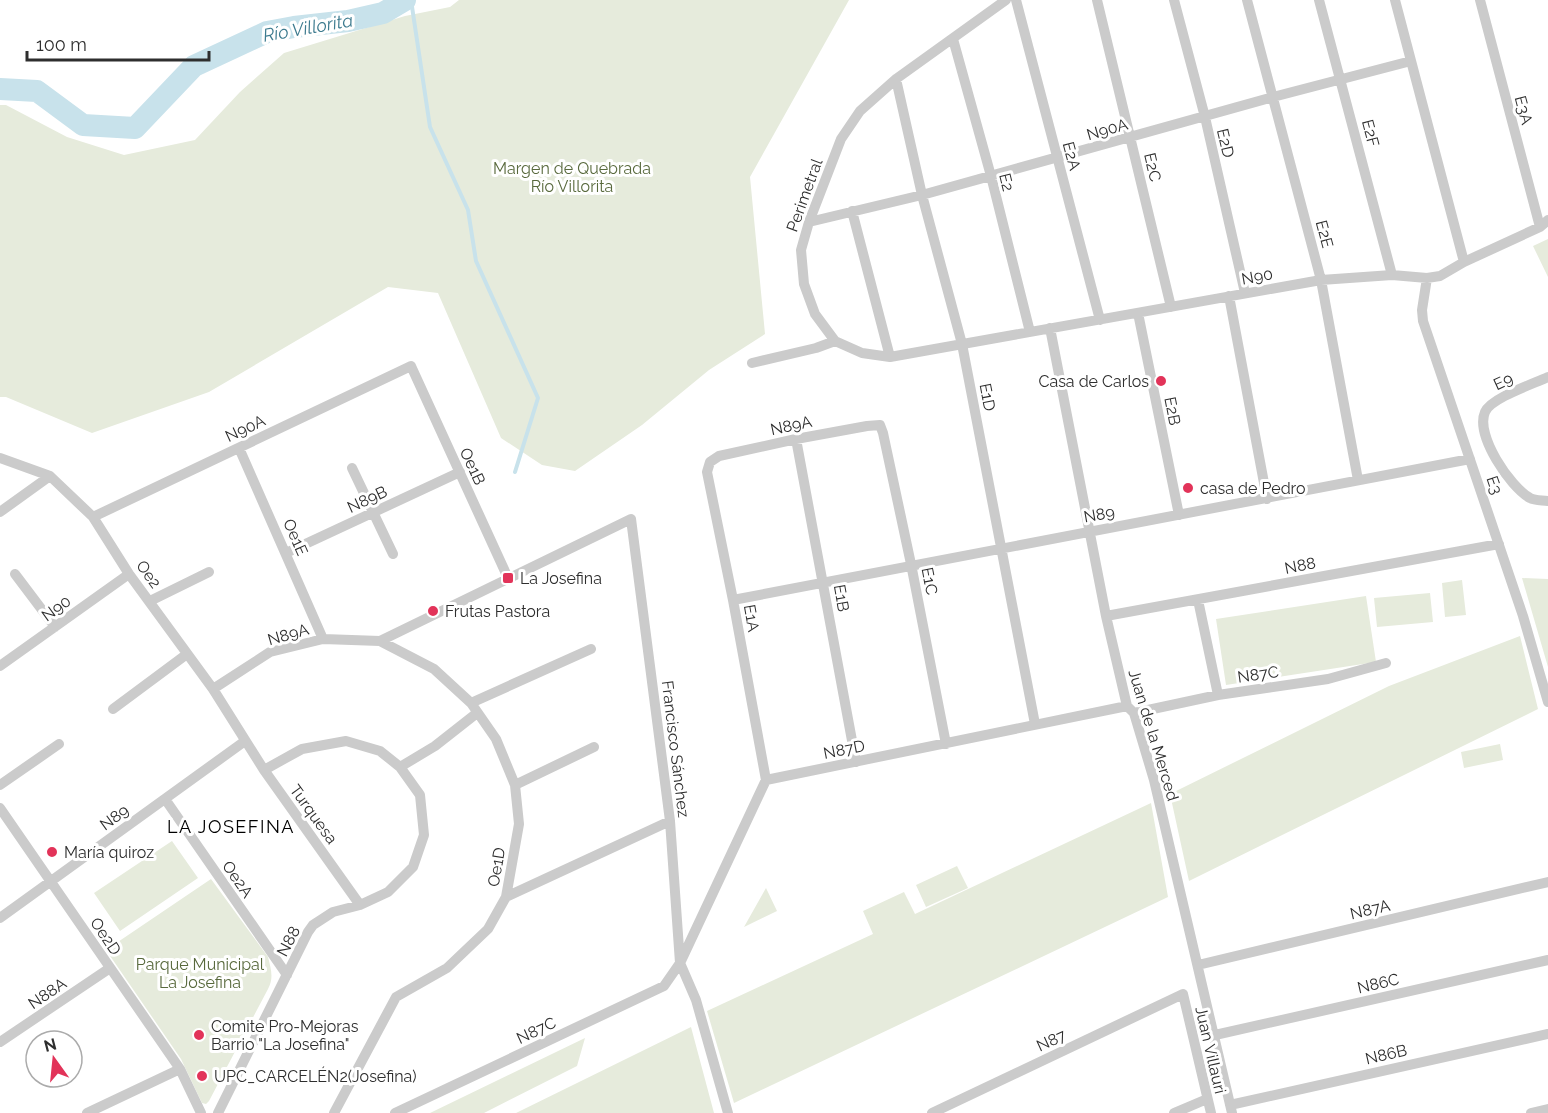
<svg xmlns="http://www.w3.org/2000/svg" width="1548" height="1113" font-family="Raleway,sans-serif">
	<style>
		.green { fill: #e6ebdc }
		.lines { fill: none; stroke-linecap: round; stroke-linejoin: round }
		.stream { stroke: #c8e2eb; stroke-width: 4 }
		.river { stroke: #c8e2eb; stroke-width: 22 }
		.minor { stroke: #cbcbcb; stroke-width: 10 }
		.poi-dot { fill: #e23359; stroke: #fff; stroke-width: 2 }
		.labels { text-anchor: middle; stroke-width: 6; stroke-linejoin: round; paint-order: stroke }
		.street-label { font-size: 16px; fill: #2e2e2e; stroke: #fff }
		.park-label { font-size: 16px; fill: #58693c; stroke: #fff }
		.poi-label { font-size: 16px; fill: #2e2e2e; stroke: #fff; text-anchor: start }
		.water-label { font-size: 18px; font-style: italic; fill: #3d7b8f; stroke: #fff }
		.neighbourhood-label { font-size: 18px; letter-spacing: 1.5px; fill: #000; stroke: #fff }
	</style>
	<rect width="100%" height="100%" fill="#fff"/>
	<path class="green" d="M 459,0 L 849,0 L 750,177 L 765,334 L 709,370 L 642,425 L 575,471 L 542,465 L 501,438 L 438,293 L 388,287 L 209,392 L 92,433 L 6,397 L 0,397 L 0,105 L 6,105 L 67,137 L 124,155 L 195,140 L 240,92 L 284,53 L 405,16 L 450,7 Z
		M 1548,239 L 1548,277 L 1533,246 Z
		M 1522,578 L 1548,579 L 1548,667 Z
		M 1462,580 L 1466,615 L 1445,617 L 1442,583 Z
		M 1430,593 L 1433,622 L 1377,627 L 1374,598 Z
		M 1366,596 L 1376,662 L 1226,685 L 1216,619 Z
		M 1520,636 L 1538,709 L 1189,881 L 1170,794 L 1389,686 Z
		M 1500,744 L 1503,760 L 1464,768 L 1461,752 Z
		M 1151,803 L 1168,897 L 734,1103 L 707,1011 L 873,934 L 863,911 L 904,892 L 915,914 Z
		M 172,841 L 198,878 L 120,931 L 94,893 Z
		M 957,866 L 968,888 L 926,907 L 916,885 Z
		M 211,879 L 268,957 C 271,969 274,978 268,989 L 209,1101 L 206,1104 L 202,1103 L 181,1059 L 106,950 Z
		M 766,888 L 777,911 L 744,927 Z
		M 691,1027 L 714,1113 L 516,1113 Z
		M 585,1038 L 577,1066 L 484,1113 L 430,1113 Z"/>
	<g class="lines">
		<path class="stream" d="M 411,0 L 430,127 L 468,210 L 476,261 L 538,398 L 515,472"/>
		<path class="river" d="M 0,89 L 37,91 L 83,125 L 135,128 L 194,66 L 267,32 L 294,27 L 348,21 L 383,13 L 405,0"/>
		<path class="minor" d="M 1006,0 L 896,79 L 860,111 L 841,139 L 809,222 L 801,250 L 804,284 L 815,314 L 835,341 L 862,353 L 890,357 L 1321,280 L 1392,275 L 1427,278 L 1440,276 L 1464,262 L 1540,227 L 1548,220
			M 1016,0 L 1100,320
			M 1097,0 L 1171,307
			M 1174,0 L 1205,117 L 1245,293
			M 1247,0 L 1321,280 L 1358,480
			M 1319,0 L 1392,275
			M 1395,0 L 1464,262
			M 1480,0 L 1540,227
			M 953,39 L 991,176 L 1030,332
			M 896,79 L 922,195 L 962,344 L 1035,724
			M 852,211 L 890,357
			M 809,222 L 922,195 L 1273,97 L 1411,61
			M 1427,278 L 1422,310 L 1423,321 L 1523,616 L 1548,702
			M 1229,296 L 1267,499
			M 1138,313 L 1179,515
			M 1050,328 L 1106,616 L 1127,706 L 1134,713 L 1154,780 L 1232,1113
			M 752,363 L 816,348 L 835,341
			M 1548,377 C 1533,384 1491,398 1485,412 C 1475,435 1510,487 1530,498 C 1535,501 1543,500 1548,501
			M 796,439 L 856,762
			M 239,448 L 323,639
			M 0,458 L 50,476 L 93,517 L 129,574 L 213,689 L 264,770 L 360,905
			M 352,468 L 393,554
			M 0,512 L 50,476
			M 93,517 L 411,366 L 508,578
			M 286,553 L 460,472
			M 15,574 L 55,627
			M 733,600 L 1470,459
			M 1198,600 L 1218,695
			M 150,601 L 209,572
			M 1106,616 L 1499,544
			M 380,641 L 631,519 L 670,821 L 680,963 L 696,1000 L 728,1113
			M 0,666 L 129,574
			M 213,689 L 270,652 L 323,639 L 380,641 L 434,669 L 471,703 L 496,739 L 515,785 L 519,824 L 506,897 L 488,929 L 447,968 L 396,997 L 334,1113
			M 471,703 L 591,649
			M 113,709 L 187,654
			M 1134,713 L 1218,695 L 1328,679 L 1386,663
			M 400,767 L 435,746 L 477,713
			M 766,780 L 733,600 L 707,472 L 710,462 L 719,456 L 796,439 L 867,426 L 880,425 L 883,433 L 911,564 L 946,744
			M 766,780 L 1127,706
			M 0,785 L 59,744
			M 515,785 L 594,747
			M 165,799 L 287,975
			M 0,808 L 180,1069 L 201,1113
			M 506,897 L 670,821
			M 0,918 L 245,741
			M 1198,965 L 1548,882
			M 1215,1035 L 1548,960
			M 0,1042 L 110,968
			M 1230,1105 L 1548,1034
			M 87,1113 L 180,1069
			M 218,1113 L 308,932 L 313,925 L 333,912 L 360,905 L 388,892 L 413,867 L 424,835 L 420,795 L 400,767 L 380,751 L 346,741 L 302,749 L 264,770
			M 395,1113 L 664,986 L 680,963 L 766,780
			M 932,1113 L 1183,994 L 1211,1113
			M 1174,1113 L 1207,1099
			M 1531,1113 L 1548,1109"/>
	</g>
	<g class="poi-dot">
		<circle cx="1161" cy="381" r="6"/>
		<circle cx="1188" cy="488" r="6"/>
		<rect x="502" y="572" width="12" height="12" rx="3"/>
		<circle cx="433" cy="611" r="6"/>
		<circle cx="52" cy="852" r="6"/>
		<circle cx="199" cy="1035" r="6"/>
		<circle cx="202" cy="1076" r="6"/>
	</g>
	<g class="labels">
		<g class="street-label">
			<text transform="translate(1524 110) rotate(75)" y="6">E3A</text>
			<text transform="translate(1107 129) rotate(-16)" y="6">N90A</text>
			<text transform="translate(1371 133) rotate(75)" y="6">E2F</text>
			<text transform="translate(1226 143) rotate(77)" y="6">E2D</text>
			<text transform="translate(1072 156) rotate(75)" y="6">E2A</text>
			<text transform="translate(1153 167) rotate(77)" y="6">E2C</text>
			<text transform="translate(1007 182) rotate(76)" y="6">E2</text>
			<text transform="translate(804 195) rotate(-70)" y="6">Perimetral</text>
			<text transform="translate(1325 234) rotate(75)" y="6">E2E</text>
			<text transform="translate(1257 276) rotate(-10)" y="6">N90</text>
			<text transform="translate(1503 381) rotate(-25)" y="6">E9</text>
			<text transform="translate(988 397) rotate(79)" y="6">E1D</text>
			<text transform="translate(1173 411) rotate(79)" y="6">E2B</text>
			<text transform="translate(791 425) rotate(-12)" y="6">N89A</text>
			<text transform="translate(245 428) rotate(-25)" y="6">N90A</text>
			<text transform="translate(473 466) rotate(65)" y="6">Oe1B</text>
			<text transform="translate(1495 485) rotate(71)" y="6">E3</text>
			<text transform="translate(367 499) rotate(-25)" y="6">N89B</text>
			<text transform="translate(1099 514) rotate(-10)" y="6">N89</text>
			<text transform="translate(296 537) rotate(66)" y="6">Oe1E</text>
			<text transform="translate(1300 565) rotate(-11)" y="6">N88</text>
			<text transform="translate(149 574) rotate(54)" y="6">Oe2</text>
			<text transform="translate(930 581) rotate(79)" y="6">E1C</text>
			<text transform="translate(842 598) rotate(80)" y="6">E1B</text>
			<text transform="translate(56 608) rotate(-36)" y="6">N90</text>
			<text transform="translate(752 618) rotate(80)" y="6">E1A</text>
			<text transform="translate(288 634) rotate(-16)" y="6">N89A</text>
			<text transform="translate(1258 674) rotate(-8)" y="6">N87C</text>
			<text transform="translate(1154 735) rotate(73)" y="6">Juan de la Merced</text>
			<text transform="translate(676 749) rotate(83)" y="6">Francisco Sánchez</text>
			<text transform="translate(844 749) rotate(-11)" y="6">N87D</text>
			<text transform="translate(314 814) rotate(54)" y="6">Turquesa</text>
			<text transform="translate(114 817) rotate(-36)" y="6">N89</text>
			<text transform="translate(496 867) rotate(-80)" y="6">Oe1D</text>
			<text transform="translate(238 879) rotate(55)" y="6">Oe2A</text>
			<text transform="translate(1370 909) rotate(-13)" y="6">N87A</text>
			<text transform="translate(106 936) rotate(56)" y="6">Oe2D</text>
			<text transform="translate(288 941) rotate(-62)" y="6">N88</text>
			<text transform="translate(1378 983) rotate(-13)" y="6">N86C</text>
			<text transform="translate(47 993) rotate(-34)" y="6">N88A</text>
			<text transform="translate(536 1030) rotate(-25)" y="6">N87C</text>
			<text transform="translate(1051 1040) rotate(-25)" y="6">N87</text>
			<text transform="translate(1211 1050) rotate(77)" y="6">Juan Villauri</text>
			<text transform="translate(1386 1054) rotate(-13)" y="6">N86B</text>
		</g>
		<g class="park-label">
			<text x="572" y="174">Margen de Quebrada<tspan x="572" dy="18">Río Villorita</tspan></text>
			<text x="200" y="970">Parque Municipal<tspan x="200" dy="18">La Josefina</tspan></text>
		</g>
		<g class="poi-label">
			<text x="1149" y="387" text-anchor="end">Casa de Carlos</text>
			<text x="1200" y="494">casa de Pedro</text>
			<text x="520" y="584">La Josefina</text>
			<text x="445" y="617">Frutas Pastora</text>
			<text x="64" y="858">María quiroz</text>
			<text x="211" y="1032">Comite Pro-Mejoras<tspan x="211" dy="18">Barrio "La Josefina"</tspan></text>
			<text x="214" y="1082">UPC_CARCELÉN2(Josefina)</text>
		</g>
		<g class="water-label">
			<text transform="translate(308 28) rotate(-10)" y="6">Río Villorita</text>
		</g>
		<g class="neighbourhood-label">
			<text x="231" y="833">LA JOSEFINA</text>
		</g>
	</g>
	<g transform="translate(54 1059) rotate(345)"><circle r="28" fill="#ffffff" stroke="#ababab" stroke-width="1.5"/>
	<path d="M0-4.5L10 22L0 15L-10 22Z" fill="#e23359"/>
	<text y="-9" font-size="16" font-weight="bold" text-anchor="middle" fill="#2e2e2e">N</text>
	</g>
	<path d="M27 51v9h182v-9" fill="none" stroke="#2e2e2e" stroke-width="3"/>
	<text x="36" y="51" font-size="18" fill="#2e2e2e" stroke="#ffffff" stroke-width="4.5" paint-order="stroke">100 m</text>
</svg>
